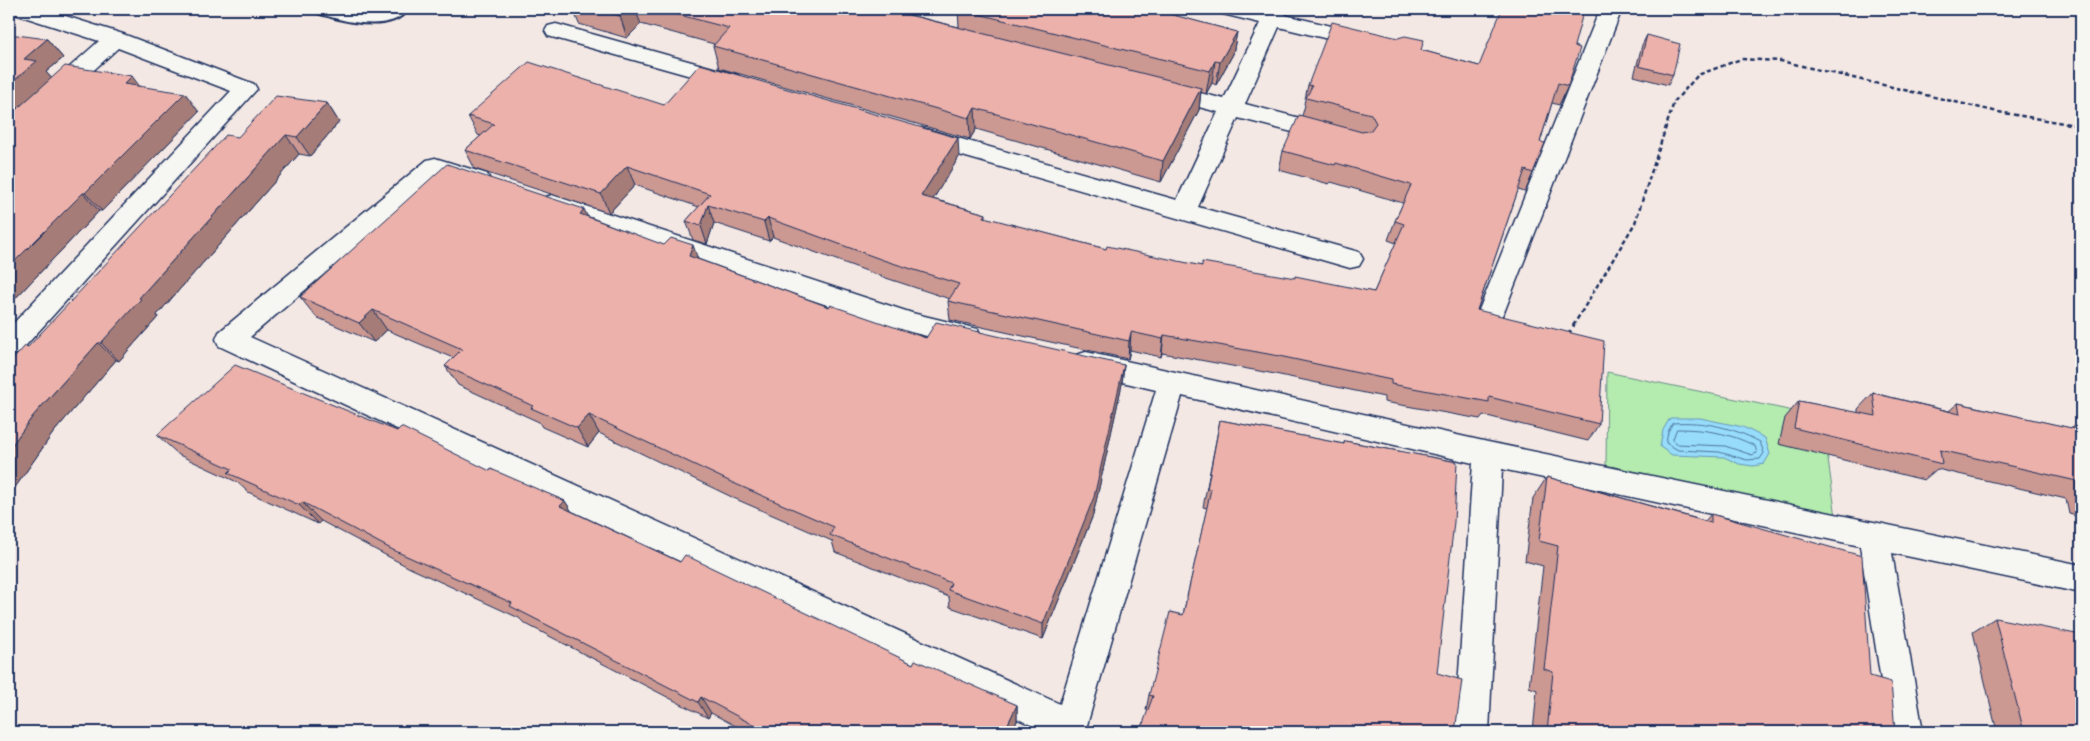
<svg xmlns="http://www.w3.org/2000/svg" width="2090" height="741" font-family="'Patrick Hand',sans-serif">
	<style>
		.green { fill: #b4ebae; stroke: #688d86 }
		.water { fill: #97dcfa; stroke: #6597bc }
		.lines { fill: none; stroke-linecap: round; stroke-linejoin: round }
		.shore { stroke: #4d749c; stroke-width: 1 }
		.service-casing { stroke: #1b2f5e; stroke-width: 4 }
		.minor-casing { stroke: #1b2f5e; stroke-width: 3 }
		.path-far1 { stroke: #1b2f5e; stroke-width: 2.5; stroke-dasharray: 4.5 3; stroke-linecap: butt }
		.path { stroke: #1b2f5e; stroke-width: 3; stroke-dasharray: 5.5 4.5; stroke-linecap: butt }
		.service { fill: #f6f6f2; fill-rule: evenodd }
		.minor { fill: #f6f6f2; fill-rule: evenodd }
		.wall { fill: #cb9892; stroke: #1b2f5e }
		.shaded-wall { fill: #a57c77; stroke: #1b2f5e }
		.building { fill: #ecb1aa; stroke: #1b2f5e }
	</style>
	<rect width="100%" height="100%" fill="#f4e8e4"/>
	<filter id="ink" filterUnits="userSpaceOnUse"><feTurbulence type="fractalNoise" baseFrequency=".02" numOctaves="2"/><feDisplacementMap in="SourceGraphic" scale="10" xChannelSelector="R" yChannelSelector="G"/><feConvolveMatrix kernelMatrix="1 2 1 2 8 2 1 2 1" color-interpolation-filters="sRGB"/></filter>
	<g filter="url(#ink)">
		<path class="green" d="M 1607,372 L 1822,417 L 1836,517 L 1606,465 Z"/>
		<path class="water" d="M 1670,418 L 1700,418 L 1743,427 L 1765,438 L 1770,454 L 1764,464 L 1753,466 L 1739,464 L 1724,457 L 1672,455 L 1660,447 L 1663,430 Z"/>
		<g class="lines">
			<path class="shore" d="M 1673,423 C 1704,421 1732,427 1760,442 L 1764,453 L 1760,459 L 1747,460 L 1719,452 L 1678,450 L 1666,443 L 1668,432 Z
				M 1677,429 C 1705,429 1730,433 1755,446 L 1757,453 L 1752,455 L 1725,446 L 1676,444 L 1673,440 Z"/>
			<g class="service-casing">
				<path id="service" d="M 314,9 L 342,9 L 371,13 L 386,9 L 408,9 C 393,31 352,23 331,17 C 324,15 318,15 314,9 Z"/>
			</g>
			<g class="minor-casing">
				<path id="minor" d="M 12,9 L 43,9 L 123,34 L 254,84 L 257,89 L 19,353 L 9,356 L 9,328 L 231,91 L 118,48 L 17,140 L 9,142 L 9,121 L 99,41 L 15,14 Z
					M 1220,9 L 1256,9 L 1266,11 L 1267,9 L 1287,9 L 1285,15 L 1373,36 L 1376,41 L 1373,46 L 1365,48 L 1279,27 L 1245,104 L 1339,128 L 1343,134 L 1339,140 L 1331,142 L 1238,118 L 1198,207 L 1359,252 L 1363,259 L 1359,266 L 1350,268 L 914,142 L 910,136 L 914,130 L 922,128 L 1177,200 L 1218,112 L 1157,96 L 1154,91 L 1157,86 L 1165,84 L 1224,99 L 1260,23 L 1223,14 Z
					M 1600,9 L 1622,9 L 1505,310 L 1501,317 L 1492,320 L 1483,317 L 1479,310 Z
					M 556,24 L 738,75 L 741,80 L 738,85 L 730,87 L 548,36 L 545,31 L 548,26 Z
					M 435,158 L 487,174 L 490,180 L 487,186 L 478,188 L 439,176 L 250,337 L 1060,704 L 1156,390 L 1076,371 L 1072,363 L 1076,355 L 1086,352 L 1488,442 L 2081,565 L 2081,593 L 1892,553 L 1923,732 L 1889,732 L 1860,546 L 1502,469 L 1489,732 L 1455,732 L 1473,463 L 1182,396 L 1085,732 L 1046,732 L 219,346 L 216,339 L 219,332 L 427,160 Z
					M 552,195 L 912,313 L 978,329 L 981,336 L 978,343 L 968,346 L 902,330 L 543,210 L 540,204 L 543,198 Z"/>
			</g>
			<path class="path-far1" d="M 1573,326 L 1635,223 L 1674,102 L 1698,75 L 1741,59 L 1781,61 L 1998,112 L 2081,126"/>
			<path class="path" d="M 1568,335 L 1574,325"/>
			<use href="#service" class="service"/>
			<use href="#minor" class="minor"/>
		</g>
		<path class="wall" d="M 573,9 L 885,9 L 959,27 L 958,9 L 1168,9 L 1165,13 L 1237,32 L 1233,54 L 1216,85 L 1212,83 L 1206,94 L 1201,92 L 1199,110 L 1161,182 L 976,129 L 970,139 L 719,68 L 713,46 L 714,44 L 641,24 L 627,38 L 579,24 Z
			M 1647,35 L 1673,75 L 1668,85 L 1634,76 L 1642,45 Z
			M 47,39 L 63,58 L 46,72 L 51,78 L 140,86 L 199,112 L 102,211 L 99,211 L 9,305 Z
			M 1574,46 L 1568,86 L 1559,105 L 1552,103 L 1540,142 L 1533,173 L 1525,192 L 1518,190 L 1477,310 L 1599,424 L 1588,441 L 1483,415 L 1480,419 L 1384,402 L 1384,397 L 1275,374 L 1162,353 L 1161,357 L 1130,350 L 1128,359 L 950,320 L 948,301 L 950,299 L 886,278 L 773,237 L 769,241 L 714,223 L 707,244 L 693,240 L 686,221 L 699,207 L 635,185 L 609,213 L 475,169 L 465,150 L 481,136 L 478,135 L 468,116 L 664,105 L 959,157 L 933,199 L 986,214 L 986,218 L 1106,249 L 1202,266 L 1374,292 L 1396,243 L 1388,240 L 1395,221 L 1403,203 L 1331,182 L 1329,184 L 1279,170 L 1283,151 L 1302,116 L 1305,105 L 1304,104 L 1308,85 L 1421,50 L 1479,66 Z
			M 327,103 L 339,122 L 310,156 L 299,154 L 157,315 L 158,317 L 119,361 L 116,360 L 53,433 L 14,489 L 9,489 L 9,364 L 28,347 L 238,137 Z
			M 587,216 L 698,259 L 829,307 L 926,338 L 1124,365 L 1122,384 L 1093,515 L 1043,639 L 950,607 L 949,597 L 835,552 L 832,541 L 738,500 L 599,433 L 588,447 L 542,427 L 539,422 L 458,385 L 445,366 L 453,358 L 387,330 L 374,342 L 316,317 L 300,297 Z
			M 1873,393 L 1949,411 L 1958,403 L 2070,428 L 2075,425 L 2081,427 L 2081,517 L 2069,514 L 2066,499 L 1937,469 L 1924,480 L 1779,444 L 1785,418 L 1799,401 L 1858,413 L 1858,409 Z
			M 1220,420 L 1343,444 L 1345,441 L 1457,462 L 1148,711 L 1146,710 L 1149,695 L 1183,615 L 1207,508 L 1203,507 Z
			M 157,435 L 490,471 L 565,501 L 572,512 L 680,562 L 913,664 L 1017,705 L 1017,721 L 1012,732 L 747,732 L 711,713 L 708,718 L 524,623 L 519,618 L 410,568 L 321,521 L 318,524 L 248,492 L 237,482 L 179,455 Z
			M 1547,477 L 1705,521 L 1711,514 L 1870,676 L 1895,732 L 1533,732 L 1537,690 L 1529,687 L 1543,566 L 1525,561 L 1533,498 Z
			M 1995,618 L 2081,732 L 1997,732 L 1973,632 Z"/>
		<path class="shaded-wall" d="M 627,9 L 635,9 L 641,24 L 627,38 L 620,16 Z
			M 1156,9 L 1168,9 L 1153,33 L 1155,10 Z
			M 1237,32 L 1233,54 L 1216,85 L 1220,62 Z
			M 47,39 L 63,58 L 46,72 L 53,80 L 9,119 L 9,85 L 24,59 Z
			M 1215,61 L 1212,83 L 1206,94 L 1210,71 Z
			M 132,76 L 146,95 L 124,84 Z
			M 1201,88 L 1199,110 L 1161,182 L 1163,161 Z
			M 185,93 L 199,112 L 102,211 L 85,193 Z
			M 327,103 L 339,122 L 310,156 L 297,137 Z
			M 975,108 L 976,129 L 970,139 L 969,118 Z
			M 286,135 L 299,154 L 157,315 L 158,317 L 119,361 L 101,343 L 139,298 Z
			M 958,138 L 959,157 L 924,214 L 921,196 Z
			M 627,166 L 635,185 L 609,213 L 601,194 Z
			M 83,193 L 99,211 L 9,305 L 9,267 Z
			M 708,205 L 714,223 L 707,244 L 701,226 Z
			M 584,209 L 593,229 L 580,214 Z
			M 768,218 L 773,237 L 769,241 L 764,222 Z
			M 693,245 L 700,265 L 689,256 Z
			M 373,310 L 387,330 L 374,342 L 359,323 Z
			M 1131,332 L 1130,350 L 1128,359 L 1129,341 Z
			M 1164,335 L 1162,353 L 1161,357 L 1163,339 Z
			M 98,343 L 116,360 L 53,433 L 14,489 L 9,486 L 9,449 L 33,416 Z
			M 1124,365 L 1122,384 L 1093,515 L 1043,639 L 1043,624 Z
			M 589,415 L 599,433 L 588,447 L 577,428 Z
			M 565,501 L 577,520 L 560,506 Z
			M 302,502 L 321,521 L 318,524 L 299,505 Z
			M 701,697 L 711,713 L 708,718 L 698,702 Z
			M 1017,705 L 1017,721 L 1012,732 L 1004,732 Z"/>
		<path class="building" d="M 593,9 L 627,9 L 620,16 Z
			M 657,9 L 885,9 L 1201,88 L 1163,161 L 975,108 L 969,118 L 713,46 L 729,28 Z
			M 958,9 L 1156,9 L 1155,10 L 1237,32 L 1220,62 L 1215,61 L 1210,71 Z
			M 1502,9 L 1584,9 L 1574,46 L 1580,48 L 1568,86 L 1558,83 L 1540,142 L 1545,143 L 1533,173 L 1525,170 L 1477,310 L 1604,341 L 1599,424 L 1489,397 L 1489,402 L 1391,384 L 1391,380 L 1279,356 L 1164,335 L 1163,339 L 1131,332 L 1129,341 L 948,301 L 959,284 L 883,260 L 768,218 L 764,222 L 708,205 L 701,226 L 686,221 L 710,194 L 627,166 L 601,194 L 465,150 L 494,124 L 468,116 L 529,62 L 664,105 L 700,64 L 958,138 L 921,196 L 986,214 L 984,217 L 1106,249 L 1107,246 L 1202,266 L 1202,262 L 1295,278 L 1295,276 L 1374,292 L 1404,224 L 1395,221 L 1411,185 L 1336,163 L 1335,165 L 1283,151 L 1299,115 L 1362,132 L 1371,130 L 1376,123 L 1371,114 L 1306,98 L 1312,86 L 1308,85 L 1332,22 L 1398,38 L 1405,36 L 1424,40 L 1421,50 L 1479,66 Z
			M 9,34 L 47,39 L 24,59 L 37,61 L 9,85 Z
			M 1647,35 L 1680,44 L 1673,75 L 1639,66 Z
			M 65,66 L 132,76 L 124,84 L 185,93 L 85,193 L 83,193 L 9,267 L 9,116 Z
			M 276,96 L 327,103 L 297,137 L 286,135 L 139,298 L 141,299 L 101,343 L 98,343 L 33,416 L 9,449 L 9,364 L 25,346 L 28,347 L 226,135 L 238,137 Z
			M 447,164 L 584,209 L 580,214 L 664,245 L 671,238 L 693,245 L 689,256 L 829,307 L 830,305 L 926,338 L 936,322 L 1124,365 L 1094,497 L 1043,624 L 948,590 L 951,583 L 830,535 L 834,527 L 731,482 L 589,415 L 577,428 L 531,408 L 533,406 L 445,366 L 462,349 L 373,310 L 359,323 L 300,297 Z
			M 235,365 L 397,431 L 401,427 L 490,471 L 491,469 L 565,501 L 560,506 L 680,562 L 685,555 L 913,664 L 915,660 L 1017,705 L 1004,732 L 767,732 L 701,697 L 698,702 L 510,606 L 512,603 L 393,550 L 302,502 L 299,505 L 228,473 L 232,469 L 157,435 Z
			M 1873,393 L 1960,414 L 1958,403 L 2076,429 L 2075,425 L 2081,427 L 2081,482 L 1940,450 L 1942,464 L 1794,428 L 1799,401 L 1876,416 Z
			M 1220,420 L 1344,444 L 1345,441 L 1457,462 L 1454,522 L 1437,673 L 1462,680 L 1455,732 L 1140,732 L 1153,696 L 1149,695 L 1170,612 L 1183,615 L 1211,489 L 1207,489 Z
			M 1547,477 L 1711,523 L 1711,514 L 1862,556 L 1870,676 L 1891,682 L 1895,732 L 1547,732 L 1553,672 L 1544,669 L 1558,546 L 1539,541 Z
			M 1995,618 L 2081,635 L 2081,732 L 2024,732 Z"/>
	</g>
	<rect width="2090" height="741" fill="none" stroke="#f6f6f2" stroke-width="30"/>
	<rect x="15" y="15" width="2060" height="711" fill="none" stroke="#1b2f5e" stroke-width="2" filter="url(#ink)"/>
</svg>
